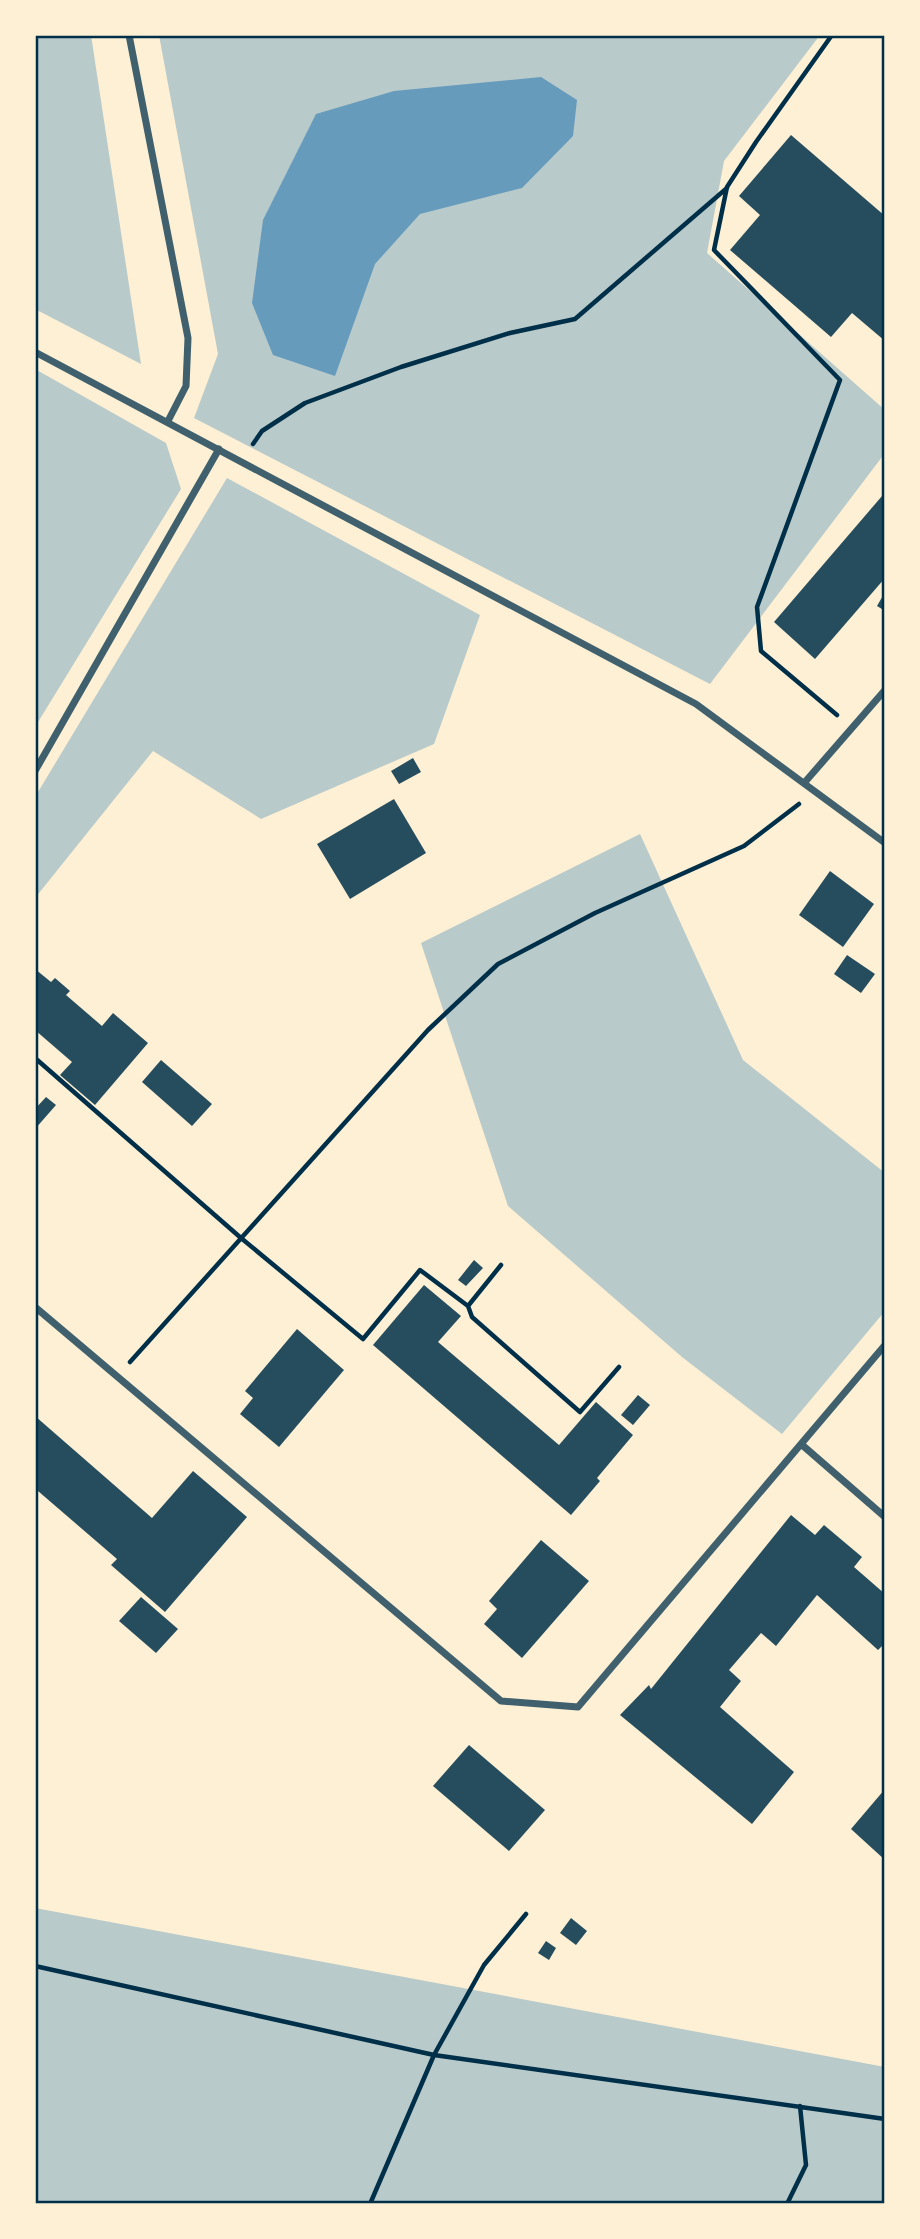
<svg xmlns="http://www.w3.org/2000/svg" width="920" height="2239" font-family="Roboto,sans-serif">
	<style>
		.green { fill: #b9caca }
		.water { fill: #669bbc }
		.building { fill: #264d5e }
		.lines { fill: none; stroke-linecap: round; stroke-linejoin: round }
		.path { stroke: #003049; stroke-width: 4.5 }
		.minor { stroke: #3f606c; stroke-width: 7 }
		.neatline { fill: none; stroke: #003049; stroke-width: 2.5 }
	</style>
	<rect width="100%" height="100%" fill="#fdf0d5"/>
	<path class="green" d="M 35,35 L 91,35 L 141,364 L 35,309 Z
		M 159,35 L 820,35 L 724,161 L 707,253 L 885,410 L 885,453 L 710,684 L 194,418 L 218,354 Z
		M 35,369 L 166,443 L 181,489 L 35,727 Z
		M 227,478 L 480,615 L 434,744 L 261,819 L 153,751 L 35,898 L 35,797 Z
		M 640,834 L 743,1060 L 885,1173 L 885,1311 L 782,1434 L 682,1357 L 508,1206 L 421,943 Z
		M 35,1908 L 885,2067 L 885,2204 L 35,2204 Z"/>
	<path class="water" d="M 541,77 L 577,100 L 573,136 L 522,188 L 420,214 L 375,264 L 335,376 L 273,355 L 252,303 L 263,220 L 316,114 L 394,91 Z"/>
	<path class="building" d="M 791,135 L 885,216 L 885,341 L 852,313 L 831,337 L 730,250 L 760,215 L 739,196 Z
		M 882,496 L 885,499 L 885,578 L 815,659 L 774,622 Z
		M 885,592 L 885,611 L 877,606 Z
		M 413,758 L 421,772 L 399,784 L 391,771 Z
		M 394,799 L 426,853 L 350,899 L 317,844 Z
		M 830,871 L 874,904 L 843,947 L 799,915 Z
		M 847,955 L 875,974 L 861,993 L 834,974 Z
		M 35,969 L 51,982 L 55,978 L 70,991 L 66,995 L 102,1026 L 113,1013 L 148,1043 L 95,1105 L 60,1075 L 72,1062 L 35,1030 Z
		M 161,1060 L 212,1104 L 192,1126 L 142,1082 Z
		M 46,1097 L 56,1105 L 35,1129 L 35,1109 Z
		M 474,1260 L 483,1268 L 466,1286 L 458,1280 Z
		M 424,1285 L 461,1316 L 438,1342 L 559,1445 L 596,1402 L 633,1435 L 597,1478 L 600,1481 L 571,1515 L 373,1345 Z
		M 297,1329 L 344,1370 L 279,1447 L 240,1414 L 253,1398 L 245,1391 Z
		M 638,1395 L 650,1405 L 633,1425 L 621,1415 Z
		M 35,1416 L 152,1518 L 193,1471 L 247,1517 L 165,1612 L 111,1565 L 117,1559 L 38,1491 L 35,1494 Z
		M 791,1515 L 815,1535 L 824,1525 L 862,1557 L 854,1567 L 885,1594 L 885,1643 L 878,1650 L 817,1595 L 776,1646 L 761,1633 L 729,1670 L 741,1681 L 720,1707 L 794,1772 L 752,1824 L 620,1715 L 649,1685 L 651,1689 Z
		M 541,1540 L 589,1581 L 522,1658 L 484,1624 L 497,1609 L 489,1601 Z
		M 141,1597 L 178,1629 L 156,1653 L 119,1621 Z
		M 469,1745 L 545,1810 L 509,1851 L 433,1786 Z
		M 885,1789 L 885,1860 L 851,1829 Z
		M 571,1918 L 587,1931 L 576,1945 L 560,1933 Z
		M 546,1941 L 556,1948 L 549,1960 L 538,1953 Z"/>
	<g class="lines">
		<path class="path" d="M 832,35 L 756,142 L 727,187 L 714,250 L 840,380 L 757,607 L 761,651 L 837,715
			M 253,444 L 262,431 L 305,403 L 401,367 L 510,333 L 575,319 L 727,188
			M 35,1058 L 241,1238 L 363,1339 L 420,1270 L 468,1306
			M 501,1265 L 468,1306 L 472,1317 L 580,1412 L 619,1367
			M 130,1362 L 428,1030 L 498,964 L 595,913 L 744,846 L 799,804
			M 35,1966 L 434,2055 L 885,2119
			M 370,2204 L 434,2055 L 484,1965 L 526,1914
			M 787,2204 L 806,2165 L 800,2106"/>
		<path class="minor" d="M 129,35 L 188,338 L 186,386 L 168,421
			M 35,352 L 696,704 L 885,843
			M 35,771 L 219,449
			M 805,782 L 885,690
			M 35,1307 L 501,1701 L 578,1707 L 885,1345
			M 801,1444 L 885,1517"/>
	</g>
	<rect width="920" height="2239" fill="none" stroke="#fdf0d5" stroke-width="74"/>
	<rect x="37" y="37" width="846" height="2165" class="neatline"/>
</svg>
